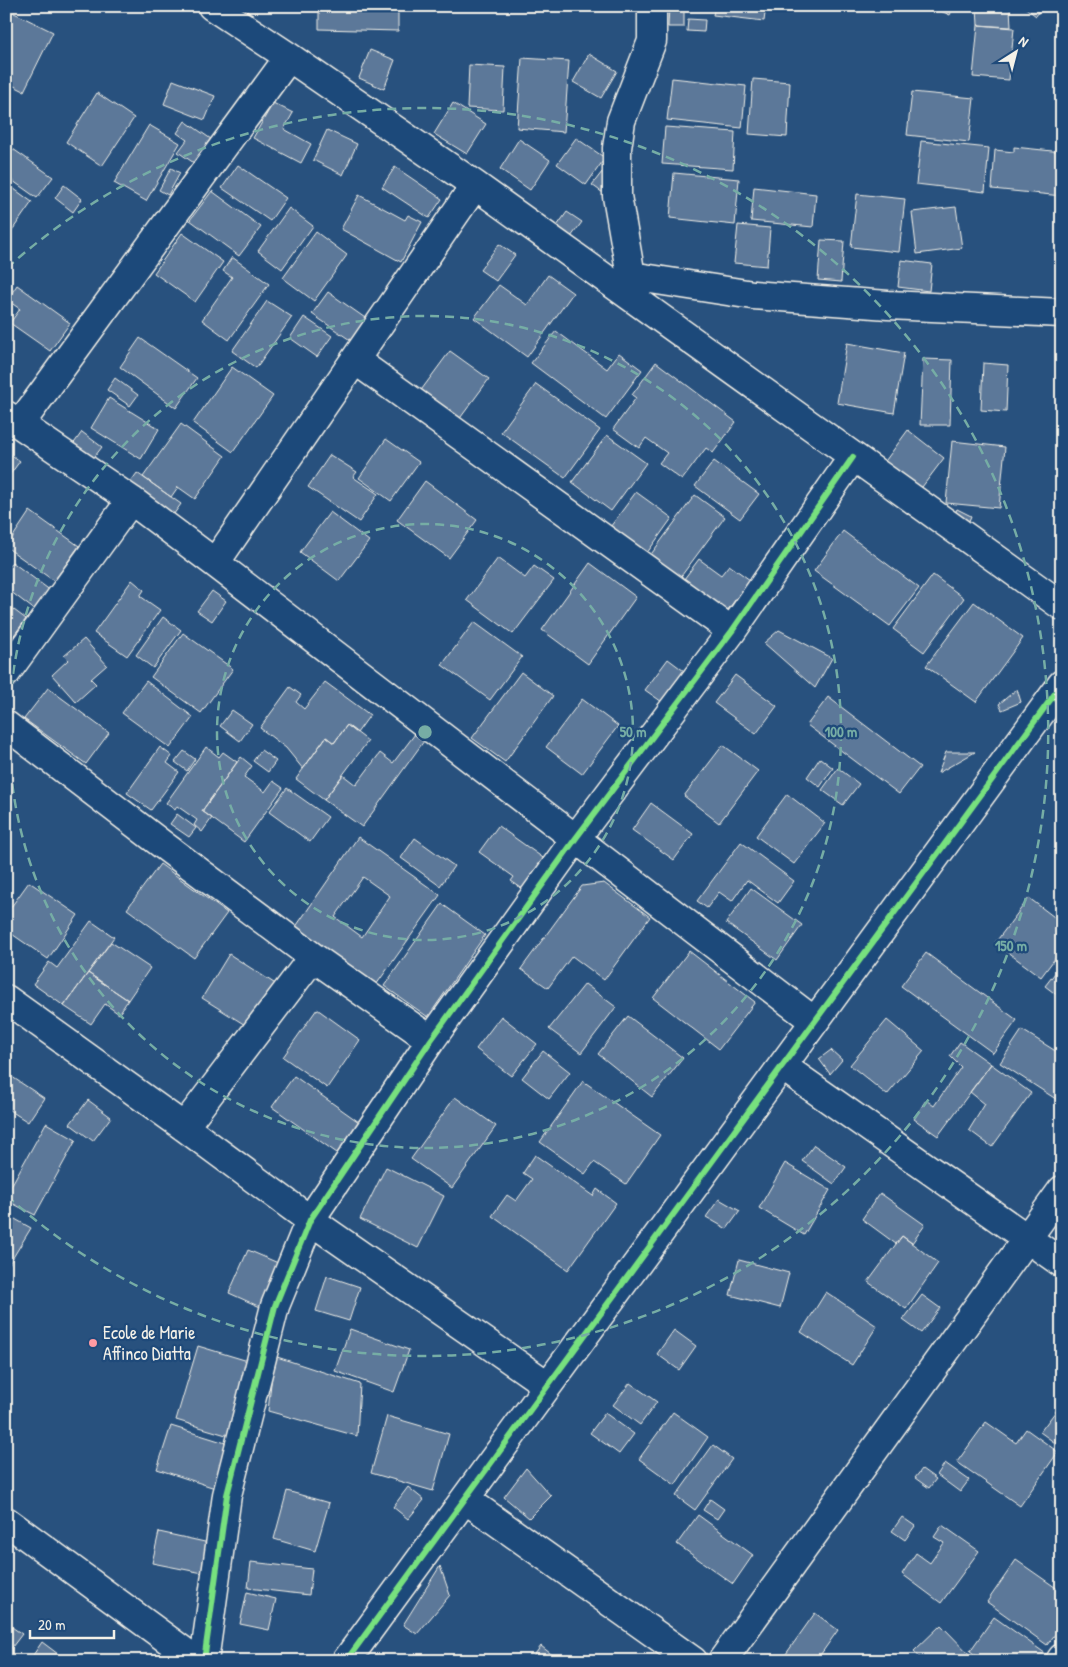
<svg xmlns="http://www.w3.org/2000/svg" width="1068" height="1667" font-family="'Patrick Hand',sans-serif">
	<style>
		.building { fill: #5b7899; stroke: #f4f1e8; fill-rule: evenodd }
		.lines { fill: none; stroke-linecap: round; stroke-linejoin: round }
		.minor-casing { stroke: #f4f1e8; stroke-width: 31 }
		.minor { stroke: #1f4a7a; stroke-width: 28 }
		.cycleway-casing { stroke: #1f4a7a; stroke-width: 9 }
		.cycleway { stroke: #77e17e; stroke-width: 6 }
		.ring { fill: none; stroke: #76ada5; stroke-width: 2.5; stroke-dasharray: 9 6 }
		.poi-dot { fill: #ff9aa2; stroke: #1f4a7a; stroke-width: 2 }
		.labels { text-anchor: middle; stroke-width: 4.5; stroke-linejoin: round; paint-order: stroke }
		.poi-label { font-size: 18px; fill: #f4f1e8; stroke: #1f4a7a; text-anchor: start }
		.centre { fill: #76ada5; stroke: #1f4a7a; stroke-width: 2.5 }
		.ring-label { font-size: 15px; text-anchor: middle; font-weight: bold; fill: #76ada5; stroke: #1f4a7a; stroke-width: 4.5; stroke-linejoin: round; paint-order: stroke }
	</style>
	<rect width="100%" height="100%" fill="#28517e"/>
	<filter id="ink" filterUnits="userSpaceOnUse"><feTurbulence type="fractalNoise" baseFrequency=".02" numOctaves="2"/><feDisplacementMap in="SourceGraphic" scale="10" xChannelSelector="R" yChannelSelector="G"/><feConvolveMatrix kernelMatrix="1 2 1 2 8 2 1 2 1" color-interpolation-filters="sRGB"/></filter>
	<g filter="url(#ink)">
		<path class="building" d="M 319,6 L 398,6 L 398,31 L 319,29 Z
			M 669,6 L 684,6 L 684,27 L 668,27 Z
			M 715,6 L 766,6 L 764,21 L 713,15 Z
			M 777,6 L 803,6 L 802,10 Z
			M 929,6 L 954,6 L 950,15 Z
			M 977,6 L 1010,7 L 1011,27 L 978,25 Z
			M 1023,6 L 1043,6 L 1036,16 Z
			M 6,9 L 53,32 L 24,91 L 6,82 Z
			M 688,19 L 705,20 L 704,32 L 687,31 Z
			M 978,25 L 1014,28 L 1009,80 L 973,77 Z
			M 370,50 L 395,60 L 384,89 L 359,78 Z
			M 589,54 L 617,71 L 601,98 L 573,82 Z
			M 522,58 L 569,61 L 564,132 L 517,128 Z
			M 469,65 L 505,67 L 503,110 L 467,108 Z
			M 672,78 L 746,86 L 742,128 L 667,120 Z
			M 753,79 L 790,82 L 787,137 L 749,134 Z
			M 173,80 L 215,96 L 205,120 L 164,104 Z
			M 912,92 L 974,98 L 969,142 L 907,135 Z
			M 97,93 L 134,118 L 102,166 L 66,142 Z
			M 273,103 L 293,113 L 284,129 L 311,144 L 301,163 L 253,138 Z
			M 453,103 L 486,124 L 467,154 L 434,134 Z
			M 185,121 L 211,139 L 194,163 L 178,152 L 187,140 L 177,133 Z
			M 149,125 L 180,143 L 146,201 L 114,183 Z
			M 665,127 L 735,132 L 733,169 L 662,164 Z
			M 327,130 L 357,144 L 343,175 L 313,160 Z
			M 576,138 L 605,158 L 586,185 L 557,164 Z
			M 519,139 L 550,160 L 530,190 L 500,169 Z
			M 921,141 L 989,148 L 985,192 L 916,184 Z
			M 1014,147 L 1062,152 L 1062,196 L 992,189 L 995,150 L 1014,152 Z
			M 13,149 L 53,177 L 37,198 L 6,176 L 6,158 Z
			M 238,165 L 286,198 L 270,221 L 222,188 Z
			M 395,167 L 442,199 L 429,218 L 382,187 Z
			M 171,168 L 180,173 L 168,195 L 159,190 Z
			M 602,172 L 613,180 L 603,193 L 592,185 Z
			M 674,173 L 739,179 L 735,225 L 670,218 Z
			M 6,183 L 32,202 L 6,239 Z
			M 64,185 L 82,199 L 73,212 L 55,198 Z
			M 754,187 L 816,194 L 813,227 L 751,221 Z
			M 212,191 L 261,227 L 239,256 L 190,220 Z
			M 857,194 L 905,199 L 899,252 L 851,247 Z
			M 359,195 L 405,220 L 408,215 L 422,222 L 401,262 L 341,229 Z
			M 956,207 L 962,248 L 917,254 L 912,212 Z
			M 289,208 L 313,226 L 282,269 L 258,251 Z
			M 567,212 L 582,222 L 571,237 L 557,226 Z
			M 738,225 L 770,228 L 767,266 L 734,263 Z
			M 316,232 L 347,255 L 314,301 L 283,278 Z
			M 182,233 L 223,262 L 195,302 L 154,273 Z
			M 821,240 L 844,241 L 841,282 L 818,280 Z
			M 499,244 L 515,255 L 496,281 L 480,270 Z
			M 232,257 L 269,284 L 229,340 L 202,320 L 232,277 L 223,271 Z
			M 901,260 L 932,264 L 929,291 L 898,287 Z
			M 548,275 L 573,293 L 527,357 L 474,318 L 499,285 L 527,305 Z
			M 17,285 L 70,323 L 50,351 L 10,323 L 20,309 L 7,300 Z
			M 328,292 L 368,320 L 353,342 L 312,314 Z
			M 267,301 L 292,317 L 256,368 L 232,351 Z
			M 304,317 L 332,336 L 317,357 L 290,338 Z
			M 556,331 L 607,369 L 619,353 L 642,370 L 606,419 L 531,363 Z
			M 140,338 L 197,378 L 176,408 L 120,367 Z
			M 847,343 L 904,353 L 894,413 L 837,403 Z
			M 450,351 L 489,379 L 458,421 L 419,393 Z
			M 923,359 L 952,360 L 950,425 L 920,425 Z
			M 656,362 L 736,422 L 713,453 L 706,448 L 682,480 L 659,463 L 667,453 L 646,438 L 639,448 L 613,429 L 636,398 L 632,395 Z
			M 983,363 L 1008,365 L 1006,412 L 981,410 Z
			M 232,367 L 273,396 L 233,452 L 193,423 Z
			M 115,378 L 138,395 L 130,406 L 107,390 Z
			M 536,384 L 600,430 L 565,478 L 501,432 Z
			M 109,398 L 159,429 L 141,459 L 91,428 Z
			M 181,424 L 225,456 L 195,499 L 178,487 L 171,497 L 143,477 Z
			M 908,430 L 944,458 L 919,491 L 883,464 Z
			M 82,432 L 102,447 L 92,460 L 72,446 Z
			M 607,435 L 646,463 L 611,511 L 572,482 Z
			M 386,439 L 419,462 L 391,501 L 359,478 Z
			M 952,441 L 1005,447 L 999,508 L 946,503 Z
			M 6,451 L 20,461 L 6,480 Z
			M 330,455 L 357,472 L 353,477 L 378,494 L 359,522 L 308,487 Z
			M 714,461 L 759,494 L 740,519 L 695,486 Z
			M 137,473 L 181,504 L 171,518 L 127,487 Z
			M 425,481 L 477,520 L 449,558 L 397,520 Z
			M 636,492 L 672,518 L 639,564 L 602,538 Z
			M 695,495 L 725,517 L 679,579 L 649,557 Z
			M 957,509 L 971,516 L 966,528 L 951,521 Z
			M 30,511 L 79,546 L 54,581 L 6,547 Z
			M 330,512 L 369,541 L 339,581 L 300,552 Z
			M 843,531 L 919,588 L 890,626 L 814,571 Z
			M 498,558 L 525,578 L 534,566 L 554,580 L 513,634 L 467,600 Z
			M 699,559 L 721,575 L 729,565 L 750,580 L 724,615 L 681,583 Z
			M 12,562 L 51,591 L 36,611 L 6,588 L 6,570 Z
			M 590,563 L 636,597 L 588,664 L 542,630 Z
			M 933,575 L 964,598 L 924,652 L 893,629 Z
			M 132,580 L 144,590 L 140,596 L 160,610 L 127,656 L 94,633 Z
			M 212,591 L 226,601 L 212,621 L 197,611 Z
			M 974,602 L 1023,638 L 976,702 L 926,666 Z
			M 6,604 L 26,619 L 6,646 Z
			M 163,617 L 181,630 L 153,668 L 136,655 Z
			M 474,622 L 522,657 L 490,700 L 442,665 Z
			M 779,630 L 832,658 L 815,688 L 764,643 Z
			M 183,633 L 233,669 L 201,713 L 151,677 Z
			M 84,639 L 107,665 L 91,679 L 96,684 L 76,702 L 52,675 L 68,660 L 64,656 Z
			M 668,659 L 688,674 L 665,704 L 645,690 Z
			M 521,672 L 553,696 L 505,762 L 472,738 Z
			M 735,675 L 777,706 L 756,734 L 714,703 Z
			M 146,681 L 193,717 L 170,748 L 122,713 Z
			M 325,682 L 370,715 L 357,733 L 347,725 L 334,743 L 326,737 L 303,769 L 286,748 L 260,728 L 290,687 L 301,695 L 296,702 L 304,709 Z
			M 48,688 L 109,733 L 86,764 L 24,719 Z
			M 1017,689 L 1021,702 L 1002,710 L 999,704 Z
			M 828,697 L 920,767 L 899,794 L 807,725 Z
			M 582,699 L 618,726 L 582,774 L 546,747 Z
			M 232,710 L 252,724 L 240,741 L 220,726 Z
			M 347,725 L 368,741 L 324,800 L 296,779 L 326,737 L 334,743 Z
			M 415,734 L 424,741 L 362,827 L 324,800 L 343,775 L 356,785 L 380,753 L 393,763 Z
			M 723,745 L 758,771 L 719,823 L 684,796 Z
			M 160,747 L 172,756 L 167,763 L 179,772 L 151,810 L 127,793 Z
			M 206,747 L 219,757 L 223,752 L 237,762 L 202,811 L 212,818 L 202,832 L 194,825 L 197,820 L 177,806 L 175,810 L 166,803 Z
			M 261,750 L 276,761 L 268,772 L 253,761 Z
			M 184,751 L 195,759 L 187,771 L 175,762 Z
			M 946,752 L 975,752 L 938,773 Z
			M 241,757 L 252,766 L 244,777 L 265,792 L 273,781 L 283,788 L 244,842 L 202,811 Z
			M 820,758 L 833,768 L 820,787 L 807,777 Z
			M 838,768 L 859,784 L 843,805 L 822,790 Z
			M 287,788 L 328,817 L 310,842 L 269,812 Z
			M 787,794 L 825,823 L 794,864 L 756,836 Z
			M 651,803 L 693,834 L 674,860 L 632,830 Z
			M 177,814 L 196,828 L 189,837 L 170,824 Z
			M 498,826 L 546,860 L 524,890 L 511,881 L 514,877 L 479,852 Z
			M 358,837 L 440,895 L 376,985 L 295,928 ZM 363,877 L 390,896 L 362,937 L 335,917 Z
			M 415,838 L 454,866 L 440,886 L 401,858 Z
			M 741,842 L 794,881 L 778,903 L 747,880 L 732,901 L 719,892 L 707,908 L 697,901 Z
			M 160,864 L 227,913 L 194,958 L 127,909 Z
			M 29,882 L 78,915 L 48,959 L 6,930 L 6,914 Z
			M 604,883 L 650,917 L 604,980 L 572,956 L 548,988 L 521,969 L 582,886 Z
			M 751,888 L 802,925 L 777,960 L 726,923 Z
			M 6,894 L 11,897 L 6,904 Z
			M 1029,898 L 1062,923 L 1062,949 L 1041,977 L 995,943 Z
			M 442,904 L 485,935 L 428,1017 L 384,986 Z
			M 91,921 L 114,937 L 64,1006 L 33,984 L 49,962 L 57,968 Z
			M 111,942 L 150,968 L 128,1000 L 88,973 Z
			M 689,951 L 755,1002 L 719,1049 L 653,998 Z
			M 926,953 L 1017,1020 L 993,1053 L 901,986 Z
			M 229,954 L 277,985 L 250,1028 L 202,998 Z
			M 1062,964 L 1062,999 L 1045,986 Z
			M 88,973 L 128,1000 L 119,1014 L 105,1004 L 91,1024 L 64,1006 Z
			M 585,984 L 616,1007 L 581,1053 L 549,1029 Z
			M 317,1009 L 360,1040 L 327,1088 L 283,1057 Z
			M 501,1016 L 537,1044 L 511,1076 L 476,1049 Z
			M 628,1016 L 683,1058 L 652,1097 L 598,1054 Z
			M 887,1020 L 924,1051 L 887,1095 L 850,1065 Z
			M 1022,1030 L 1062,1055 L 1062,1103 L 1000,1063 Z
			M 960,1042 L 991,1064 L 938,1136 L 914,1119 L 926,1100 L 934,1106 L 961,1067 L 950,1056 Z
			M 831,1050 L 842,1060 L 830,1074 L 819,1059 Z
			M 543,1051 L 570,1072 L 549,1099 L 522,1078 Z
			M 991,1064 L 1031,1093 L 992,1147 L 969,1130 L 985,1104 L 970,1092 Z
			M 6,1073 L 44,1098 L 28,1122 L 6,1108 Z
			M 294,1076 L 366,1127 L 344,1158 L 272,1107 Z
			M 583,1081 L 660,1135 L 626,1184 L 594,1162 L 585,1174 L 540,1142 Z
			M 455,1097 L 496,1126 L 452,1188 L 411,1159 Z
			M 88,1100 L 111,1117 L 93,1141 L 70,1124 Z
			M 46,1123 L 76,1140 L 35,1215 L 6,1200 L 6,1195 Z
			M 814,1145 L 846,1167 L 834,1184 L 802,1161 Z
			M 535,1155 L 593,1196 L 597,1189 L 616,1203 L 568,1270 L 492,1216 L 507,1195 L 516,1201 L 532,1179 L 523,1173 Z
			M 785,1163 L 830,1190 L 804,1235 L 759,1208 Z
			M 386,1167 L 444,1196 L 418,1248 L 360,1219 Z
			M 880,1193 L 925,1225 L 912,1243 L 902,1236 L 896,1244 L 862,1219 Z
			M 719,1199 L 740,1211 L 727,1229 L 706,1217 Z
			M 6,1214 L 31,1228 L 6,1269 Z
			M 902,1236 L 938,1263 L 906,1309 L 868,1282 Z
			M 248,1250 L 285,1266 L 267,1310 L 229,1293 Z
			M 739,1260 L 789,1273 L 780,1308 L 730,1295 Z
			M 327,1276 L 360,1287 L 349,1321 L 316,1311 Z
			M 826,1292 L 877,1326 L 852,1365 L 801,1332 Z
			M 922,1295 L 940,1308 L 921,1333 L 903,1320 Z
			M 350,1329 L 409,1350 L 394,1392 L 335,1371 Z
			M 674,1330 L 696,1346 L 679,1370 L 657,1354 Z
			M 198,1346 L 258,1364 L 236,1438 L 176,1420 Z
			M 274,1356 L 360,1384 L 357,1436 L 268,1411 Z
			M 630,1383 L 657,1402 L 640,1425 L 613,1405 Z
			M 1062,1403 L 1062,1448 L 1040,1432 Z
			M 673,1412 L 708,1437 L 675,1485 L 639,1459 Z
			M 605,1413 L 634,1434 L 619,1454 L 590,1433 Z
			M 387,1416 L 449,1434 L 433,1491 L 371,1473 Z
			M 986,1422 L 1016,1443 L 1026,1429 L 1058,1452 L 1020,1506 L 957,1462 Z
			M 171,1426 L 232,1445 L 218,1489 L 157,1469 Z
			M 713,1445 L 732,1459 L 695,1510 L 676,1496 Z
			M 945,1463 L 969,1480 L 960,1492 L 937,1475 Z
			M 526,1468 L 551,1496 L 529,1518 L 504,1497 Z
			M 922,1469 L 936,1479 L 929,1488 L 915,1478 Z
			M 408,1487 L 424,1500 L 408,1519 L 393,1507 Z
			M 287,1491 L 329,1503 L 315,1551 L 274,1539 Z
			M 710,1499 L 724,1509 L 717,1519 L 703,1510 Z
			M 698,1515 L 753,1555 L 733,1584 L 677,1544 Z
			M 902,1517 L 915,1526 L 905,1540 L 892,1531 Z
			M 942,1525 L 979,1551 L 941,1603 L 902,1574 L 916,1553 L 930,1563 L 944,1543 L 934,1537 Z
			M 159,1532 L 214,1544 L 208,1574 L 152,1563 Z
			M 1016,1560 L 1062,1592 L 1062,1625 L 1047,1645 L 987,1602 Z
			M 251,1562 L 312,1569 L 309,1595 L 248,1588 Z
			M 440,1566 L 450,1595 L 417,1634 L 403,1625 Z
			M 247,1592 L 276,1599 L 269,1630 L 240,1624 Z
			M 815,1613 L 838,1630 L 816,1661 L 781,1661 Z
			M 994,1617 L 1049,1656 L 1045,1661 L 984,1661 L 970,1651 Z
			M 6,1623 L 22,1634 L 6,1655 Z
			M 941,1625 L 976,1661 L 923,1661 L 914,1651 Z
			M 42,1642 L 62,1657 L 60,1661 L 29,1661 Z
			M 541,1646 L 560,1661 L 530,1661 Z"/>
		<g class="lines">
			<g class="minor-casing">
				<path id="minor" d="M 212,6 L 289,57 L 475,185 L 1062,606
					M 631,276 L 753,295 L 888,305 L 1062,313
					M 629,295 L 631,276 L 617,196 L 617,148 L 621,121 L 652,41 L 652,6
					M 355,360 L 732,631
					M 6,415 L 131,500 L 215,563 L 814,1021
					M 20,424 L 289,57
					M 215,563 L 475,185
					M 6,673 L 131,500
					M 6,725 L 163,845 L 313,957 L 431,1040
					M 6,999 L 184,1127 L 310,1220 L 547,1385
					M 782,1066 L 1062,1263
					M 184,1127 L 313,957
					M 465,1499 L 693,1661
					M 6,1521 L 197,1661
					M 204,1661 L 227,1495 L 275,1306 L 310,1220 L 431,1040 L 576,838 L 732,631 L 853,457
					M 346,1661 L 1062,684
					M 722,1661 L 1062,1190
					M 1060,1661 L 1062,1658"/>
			</g>
			<use href="#minor" class="minor"/>
			<g class="cycleway-casing">
				<path id="cycleway" d="M 204,1661 L 227,1495 L 275,1306 L 310,1220 L 431,1040 L 576,838 L 732,631 L 853,457
					M 346,1661 L 1062,684"/>
			</g>
			<use href="#cycleway" class="cycleway"/>
		</g>
	</g>
	<g class="ring">
		<circle cx="425" cy="732" r="208"/>
		<circle cx="425" cy="732" r="416"/>
		<path d="M7 268A624 624 0 1 1 7 1196"/>
	</g>
	<circle class="poi-dot" cx="93" cy="1343" r="5"/>
	<g class="labels">
		<g class="poi-label">
			<text x="103" y="1339">Ecole de Marie<tspan x="103" dy="21">Affinco Diatta</tspan></text>
		</g>
	</g>
	<circle cx="425" cy="732" r="8" class="centre"/>
	<g class="ring-label">
		<text x="633" y="737">50 m</text>
		<text x="841" y="737">100 m</text>
		<text x="1011" y="951">150 m</text>
	</g>
	<rect width="1068" height="1667" fill="none" stroke="#1f4a7a" stroke-width="25"/>
	<rect x="12" y="12" width="1043" height="1642" fill="none" stroke="#f4f1e8" stroke-width="2" filter="url(#ink)"/>
	<g transform="translate(1016 52) rotate(36)" stroke="#1f4a7a" stroke-width="4" paint-order="stroke">
	<path d="M0-4L9 19L0 12L-9 19Z" fill="#f4f1e8"/>
	<text y="-8" font-size="14" font-weight="bold" text-anchor="middle" fill="#f4f1e8">N</text>
	</g>
	<path d="M30 1630v8h84v-8" fill="none" stroke="#f4f1e8" stroke-width="2.5"/>
	<text x="38" y="1630" font-size="15" fill="#f4f1e8" stroke="#1f4a7a" stroke-width="4" paint-order="stroke">20 m</text>
</svg>
